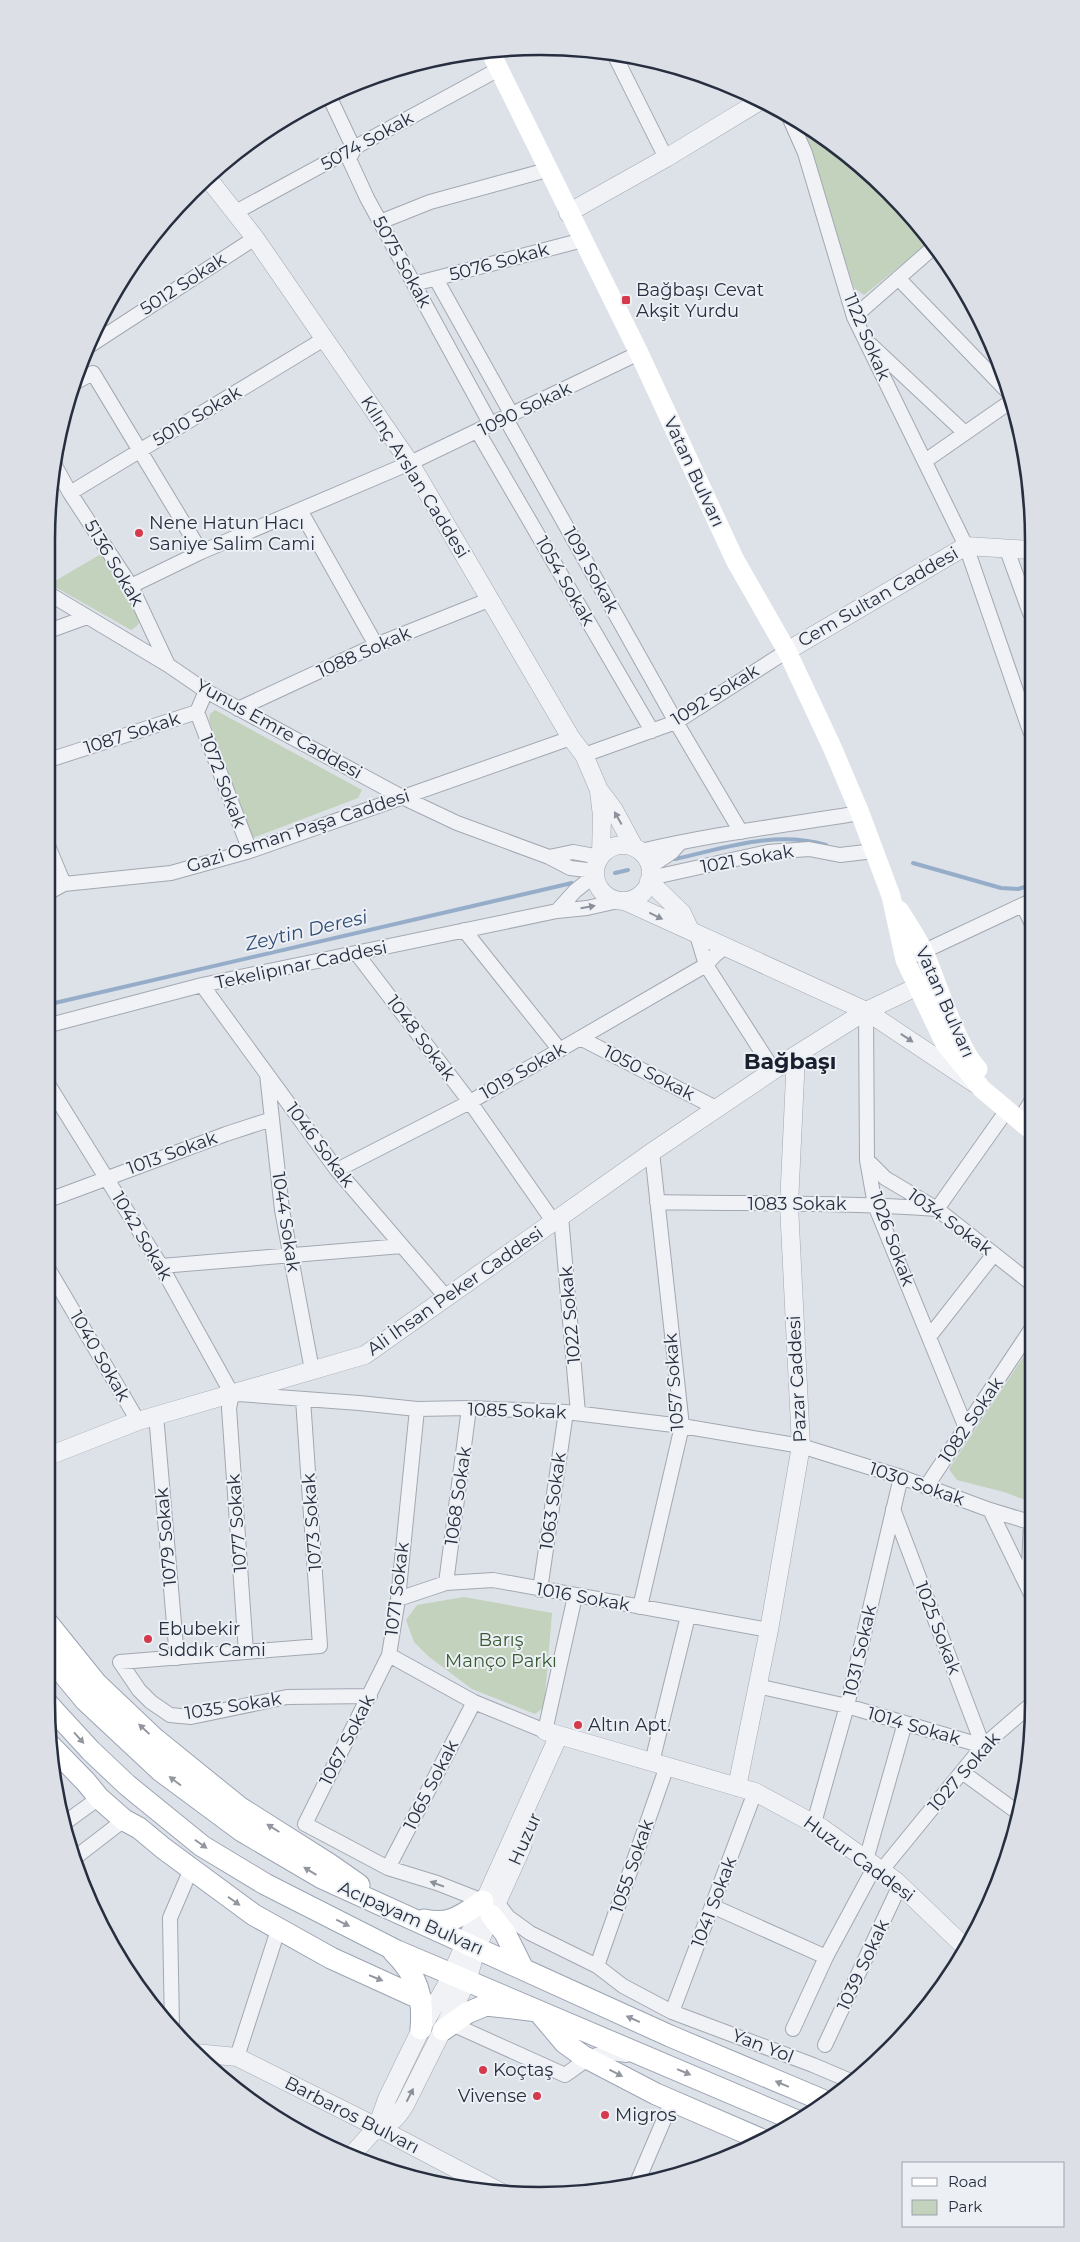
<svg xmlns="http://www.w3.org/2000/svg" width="1080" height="2242" font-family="Montserrat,sans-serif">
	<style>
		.green { fill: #c2d2bd }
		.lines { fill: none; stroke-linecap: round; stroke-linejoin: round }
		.stream { stroke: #96adca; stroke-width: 4 }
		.minor-casing { stroke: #a2a8b2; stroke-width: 16 }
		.tertiary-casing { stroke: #a2a8b2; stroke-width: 19 }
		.primary-casing { stroke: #9ca4b4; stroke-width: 23 }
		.minor { stroke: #f0f2f6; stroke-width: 14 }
		.tertiary { stroke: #f0f2f6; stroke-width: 18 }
		.secondary { stroke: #fff; stroke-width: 19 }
		.primary { stroke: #fff; stroke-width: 21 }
		.oneway { fill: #8b909a }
		.oneway2 { fill: #92969f }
		.poi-dot { fill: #d43a4c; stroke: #ecf0f5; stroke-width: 2 }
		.labels { text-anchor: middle; stroke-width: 4; stroke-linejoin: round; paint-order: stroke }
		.street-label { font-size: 18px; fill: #262e3f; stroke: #ecf0f5 }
		.poi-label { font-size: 18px; fill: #262e3f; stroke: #ecf0f5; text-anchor: start }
		.park-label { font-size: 18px; fill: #385b32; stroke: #ecf0f5 }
		.water-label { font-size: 19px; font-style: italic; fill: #2e4b74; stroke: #ecf0f5 }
		.district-label { font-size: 22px; font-weight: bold; fill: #181f2f; stroke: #ecf0f5 }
		.rim { fill: none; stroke: #262e3f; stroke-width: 2.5 }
	</style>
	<rect width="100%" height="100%" fill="#dde1e8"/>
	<path class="green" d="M 803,127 L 841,148 L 893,201 L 927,244 L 864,295 L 854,288 Z
		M 101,554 L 140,621 L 137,626 L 131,630 L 50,584 Z
		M 215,710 L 362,790 L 358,798 L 253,838 L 209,720 L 210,714 Z
		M 1032,1344 L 1033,1503 L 1004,1492 L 957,1480 L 949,1469 Z
		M 464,1597 L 552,1613 L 544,1707 L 535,1714 L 472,1689 L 428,1656 L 414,1642 L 406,1620 L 417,1605 Z"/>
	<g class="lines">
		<path class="stream" d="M 675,859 C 725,848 775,830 826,845
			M 913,863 L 1001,888 L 1018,889 L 1031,885
			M 615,873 L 628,870
			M 46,1005 L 572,883"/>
		<g class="minor-casing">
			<path id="minor" d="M 614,54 L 666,158
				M 329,96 L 354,149 L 349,159 L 367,198 L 491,425
				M 790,119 L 805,153 L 854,317 L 966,546 L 1030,731
				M 234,213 L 499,69
				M 380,222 L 430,202 L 547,170
				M 898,278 L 1007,391
				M 436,279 L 512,415
				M 414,284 L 583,240
				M 854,317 L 935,246
				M 871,345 L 965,433
				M 86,348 L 255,238
				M 74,383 L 93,373 L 201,552
				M 506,419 L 676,722 L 741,832
				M 478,432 L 652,731
				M 925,461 L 1010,402
				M 54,464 L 70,493 L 131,586 L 168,665
				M 70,493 L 324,339
				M 300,510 L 376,645
				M 1007,550 L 1030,613
				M 131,586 L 201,552 L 410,463 L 639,353
				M 46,592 L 168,665 L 206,691 L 402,797 L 457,823 L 549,857 L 570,868 L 595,871
				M 46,632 L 87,617
				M 238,709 L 376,645 L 491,599
				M 197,712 L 250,851
				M 584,755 L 676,722 L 787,651
				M 46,761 L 197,712 L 206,691
				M 46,841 L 64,884
				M 641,851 C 712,834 787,825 860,813
				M 549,857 L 573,852 L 600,857
				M 650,867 L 672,852 L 679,844
				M 650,878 L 768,852 L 809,849 L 840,855 L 874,851
				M 46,894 L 64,884 L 171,873 L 250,851 L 571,738
				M 1023,905 L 1031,922
				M 557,911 L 575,891 L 595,875
				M 464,930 L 559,1049
				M 696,932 L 706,965 L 774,1071
				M 357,954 L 470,1102 L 553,1221
				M 916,955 L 1031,901
				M 202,985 L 337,1170 L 446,1297
				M 866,1011 L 867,1160 L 875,1205 L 966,1428
				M 46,1026 L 202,985 L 557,911 L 587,908 L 618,901
				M 580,1038 L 718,1109
				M 267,1074 L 282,1210 L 312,1370
				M 46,1081 L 161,1266 L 232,1394
				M 1017,1119 L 1024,1113 L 1032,1100
				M 867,1160 L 885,1178 L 937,1209 L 1032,1284
				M 337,1170 L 470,1102 L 706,965 L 715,955 L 726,946
				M 46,1201 L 226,1134 L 272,1119
				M 657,1202 C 750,1204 844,1202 937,1209
				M 937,1209 L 1007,1110
				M 561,1216 L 578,1413
				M 46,1265 L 138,1421
				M 161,1266 L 402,1246
				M 929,1337 L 994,1254
				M 232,1394 L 229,1408 L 246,1652
				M 238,1394 L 359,1403 L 417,1409 L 469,1408 L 566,1412 L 682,1426 L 801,1446 L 901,1477 L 990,1510 L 1033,1523
				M 303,1399 L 320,1646 L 120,1662 L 139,1690 L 151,1702 L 170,1715 L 191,1717 L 287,1697 L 370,1696
				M 417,1409 L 398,1599 L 389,1655 L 305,1824 L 388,1868 L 437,1883 L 483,1901
				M 156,1415 L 177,1658
				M 926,1487 L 1032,1328
				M 893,1509 L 983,1746
				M 990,1510 L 1028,1588
				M 1031,1523 L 1028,1588 L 1033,1598
				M 446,1583 L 469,1408
				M 540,1590 L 566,1412
				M 398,1599 L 446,1583 L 493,1580 L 769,1630
				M 640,1607 L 682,1426 L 652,1152
				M 389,1655 L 474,1702 L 545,1731 L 575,1596
				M 757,1686 L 847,1706 L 983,1746
				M 652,1762 L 688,1616
				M 962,1772 L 1020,1814
				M 814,1823 L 847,1706 L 901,1477
				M 63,1824 L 99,1798
				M 72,1860 L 124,1820
				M 866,1860 L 905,1723
				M 388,1868 L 474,1702
				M 881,1871 L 983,1746 L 1034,1702
				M 497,1902 L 508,1917 L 530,1933 L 597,1966 L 623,1986 L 672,2012 L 813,2065 L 853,2082
				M 712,1906 L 826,1957
				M 597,1966 L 667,1766
				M 672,2012 L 755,1792
				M 452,2024 L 565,2075 C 591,2057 593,2050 626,2055
				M 172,2028 L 170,1918 L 191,1869
				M 793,2029 L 826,1957 L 875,1866
				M 825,2045 L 900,1885
				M 237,2057 L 278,1930
				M 636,2185 L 672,2101"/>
		</g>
		<g class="tertiary-casing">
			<path id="tertiary" d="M 207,177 L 255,238 L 410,463 L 571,738 L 584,755 L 599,790 L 614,810 L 634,847
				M 568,213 L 666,158 L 760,101
				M 787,651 L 966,546 L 1030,550
				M 599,791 L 602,816 L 601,855
				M595 873a28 28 0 1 1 56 0a28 28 0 1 1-56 0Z
				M 649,881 L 682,913 L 689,928
				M 625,901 L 866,1011 L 974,1083
				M 46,1457 L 138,1421 L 365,1355 L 652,1152 L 796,1055 L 866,1011 L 931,980
				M 545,1731 L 755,1792 L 822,1828 L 896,1881 L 966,1948
				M 737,1787 L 769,1630 L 801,1446 L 789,1205 L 796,1055
				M 195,2053 L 237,2057 L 377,2127 L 504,2194
				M 377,2127 C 392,2124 397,2118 405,2105 L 467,1981 L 477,1947 L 522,1847
				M 350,2157 L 377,2127 L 387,2099 L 421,2029 L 446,1986 L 559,1735"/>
		</g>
		<g class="primary-casing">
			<path id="primary" d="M 46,1621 L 96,1683 L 155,1739 L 239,1807 L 329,1864 L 359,1885
				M 46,1653 L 85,1700 L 161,1771 L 242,1831 L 322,1878 L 670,2036 L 827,2102
				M 46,1702 L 91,1751 L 127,1785 L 202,1846 L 265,1884 L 397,1951 L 797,2121
				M 51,1746 L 86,1782 L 99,1798 L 124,1820 L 139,1828 L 163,1848 L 254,1915 L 331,1958 L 421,1999
				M 491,1915 L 505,1933 L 523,1969
				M 424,1920 C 450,1926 462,1915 483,1901
				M 393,1951 C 417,1975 424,1996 421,2029
				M 443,2030 L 467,2013 L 486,2005 L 538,2011 L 565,2043 L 583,2056 L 656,2094 L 765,2141"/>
		</g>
		<use href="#minor" class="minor"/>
		<use href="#tertiary" class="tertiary"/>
		<path class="secondary" d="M 490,51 L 639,353 L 735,560 L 787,651 L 832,747 L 860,813 L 891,896 L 905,960 L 945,1044 L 982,1089 L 1032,1131
			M 899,910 C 908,924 918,939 925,954 C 937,982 958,1049 978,1069"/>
		<use href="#primary" class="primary"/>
	</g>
	<defs><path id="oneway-solid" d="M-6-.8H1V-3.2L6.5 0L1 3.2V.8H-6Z" transform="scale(1.25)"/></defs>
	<g class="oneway">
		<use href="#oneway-solid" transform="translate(618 818) rotate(-119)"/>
		<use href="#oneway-solid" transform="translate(588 907) rotate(-10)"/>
		<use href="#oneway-solid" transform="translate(656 916) rotate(26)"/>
		<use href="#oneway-solid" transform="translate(907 1038) rotate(34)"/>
		<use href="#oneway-solid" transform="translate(437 1884) rotate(-160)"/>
		<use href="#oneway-solid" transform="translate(410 2095) rotate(-63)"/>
	</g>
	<g class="oneway2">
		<use href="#oneway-solid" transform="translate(144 1729) rotate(-137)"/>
		<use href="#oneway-solid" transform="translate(79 1738) rotate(48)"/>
		<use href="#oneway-solid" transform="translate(175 1781) rotate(-143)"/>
		<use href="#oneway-solid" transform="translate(273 1828) rotate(-148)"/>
		<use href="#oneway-solid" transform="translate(201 1844) rotate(35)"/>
		<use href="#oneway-solid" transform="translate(310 1871) rotate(-149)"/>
		<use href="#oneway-solid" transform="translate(234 1901) rotate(35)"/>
		<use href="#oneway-solid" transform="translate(343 1923) rotate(26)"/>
		<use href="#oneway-solid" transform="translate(376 1978) rotate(22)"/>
		<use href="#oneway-solid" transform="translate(633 2019) rotate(-156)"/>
		<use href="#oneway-solid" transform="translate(684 2072) rotate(23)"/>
		<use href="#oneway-solid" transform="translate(616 2073) rotate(27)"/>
		<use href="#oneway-solid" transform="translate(782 2084) rotate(-157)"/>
	</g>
	<g class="poi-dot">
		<rect x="621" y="295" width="10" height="10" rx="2.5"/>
		<circle cx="139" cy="533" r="5"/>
		<circle cx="148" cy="1639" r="5"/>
		<circle cx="578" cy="1725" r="5"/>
		<circle cx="483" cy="2070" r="5"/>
		<circle cx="537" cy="2096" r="5"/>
		<circle cx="605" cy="2115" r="5"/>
	</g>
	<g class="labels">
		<g class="street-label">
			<text transform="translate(367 141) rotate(-29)" y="6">5074 Sokak</text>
			<text transform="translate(402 262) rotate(61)" y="6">5075 Sokak</text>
			<text transform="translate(499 262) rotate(-15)" y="6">5076 Sokak</text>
			<text transform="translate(183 284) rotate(-33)" y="6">5012 Sokak</text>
			<text transform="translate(867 337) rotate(67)" y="6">1122 Sokak</text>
			<text transform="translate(525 409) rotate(-26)" y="6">1090 Sokak</text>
			<text transform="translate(197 416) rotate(-31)" y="6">5010 Sokak</text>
			<text transform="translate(694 472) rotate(65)" y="6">Vatan Bulvarı</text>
			<text transform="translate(415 477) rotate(58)" y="6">Kılınç Arslan Caddesi</text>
			<text transform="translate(114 563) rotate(59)" y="6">5136 Sokak</text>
			<text transform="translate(591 570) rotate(61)" y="6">1091 Sokak</text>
			<text transform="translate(565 581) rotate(60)" y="6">1054 Sokak</text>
			<text transform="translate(878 597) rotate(-30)" y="6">Cem Sultan Caddesi</text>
			<text transform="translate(364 652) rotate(-24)" y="6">1088 Sokak</text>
			<text transform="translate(715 695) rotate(-32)" y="6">1092 Sokak</text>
			<text transform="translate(279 729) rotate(29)" y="6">Yunus Emre Caddesi</text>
			<text transform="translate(132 733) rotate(-18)" y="6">1087 Sokak</text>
			<text transform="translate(223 781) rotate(69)" y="6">1072 Sokak</text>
			<text transform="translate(298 831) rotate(-18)" y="6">Gazi Osman Paşa Caddesi</text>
			<text transform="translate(747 859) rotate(-10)" y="6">1021 Sokak</text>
			<text transform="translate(301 965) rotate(-12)" y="6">Tekelipınar Caddesi</text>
			<text transform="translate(945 1002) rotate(66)" y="6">Vatan Bulvarı</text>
			<text transform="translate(421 1038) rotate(53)" y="6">1048 Sokak</text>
			<text transform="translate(523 1071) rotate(-30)" y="6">1019 Sokak</text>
			<text transform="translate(649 1073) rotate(27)" y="6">1050 Sokak</text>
			<text transform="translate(320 1145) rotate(53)" y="6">1046 Sokak</text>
			<text transform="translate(172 1153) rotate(-20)" y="6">1013 Sokak</text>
			<text x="797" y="1210">1083 Sokak</text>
			<text transform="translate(286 1222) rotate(81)" y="6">1044 Sokak</text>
			<text transform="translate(950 1222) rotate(36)" y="6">1034 Sokak</text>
			<text transform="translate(142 1236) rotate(59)" y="6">1042 Sokak</text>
			<text transform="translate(892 1239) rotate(70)" y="6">1026 Sokak</text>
			<text transform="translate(455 1291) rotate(-35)" y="6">Ali İhsan Peker Caddesi</text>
			<text transform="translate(570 1315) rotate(-95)" y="6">1022 Sokak</text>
			<text transform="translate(100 1356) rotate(60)" y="6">1040 Sokak</text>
			<text transform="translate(797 1379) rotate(-93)" y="6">Pazar Caddesi</text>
			<text transform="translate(674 1382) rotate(-94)" y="6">1057 Sokak</text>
			<text transform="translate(517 1411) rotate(2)" y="6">1085 Sokak</text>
			<text transform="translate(971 1420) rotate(-56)" y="6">1082 Sokak</text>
			<text transform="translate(917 1484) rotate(19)" y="6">1030 Sokak</text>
			<text transform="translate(458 1496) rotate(-82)" y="6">1068 Sokak</text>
			<text transform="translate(553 1501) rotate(-82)" y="6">1063 Sokak</text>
			<text transform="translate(312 1522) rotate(-94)" y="6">1073 Sokak</text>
			<text transform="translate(237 1523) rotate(-94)" y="6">1077 Sokak</text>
			<text transform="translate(166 1537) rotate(-95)" y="6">1079 Sokak</text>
			<text transform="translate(397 1589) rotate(-83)" y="6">1071 Sokak</text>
			<text transform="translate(583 1597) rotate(10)" y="6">1016 Sokak</text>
			<text transform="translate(938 1628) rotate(69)" y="6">1025 Sokak</text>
			<text transform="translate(860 1651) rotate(-77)" y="6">1031 Sokak</text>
			<text transform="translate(233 1706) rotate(-9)" y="6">1035 Sokak</text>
			<text transform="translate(914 1726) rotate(16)" y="6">1014 Sokak</text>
			<text transform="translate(347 1740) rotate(-63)" y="6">1067 Sokak</text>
			<text transform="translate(964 1772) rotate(-49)" y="6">1027 Sokak</text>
			<text transform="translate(431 1785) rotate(-63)" y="6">1065 Sokak</text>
			<text transform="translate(525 1839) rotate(-66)" y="6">Huzur</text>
			<text transform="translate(859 1859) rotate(36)" y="6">Huzur Caddesi</text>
			<text transform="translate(632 1866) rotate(-71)" y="6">1055 Sokak</text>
			<text transform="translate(714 1902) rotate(-69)" y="6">1041 Sokak</text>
			<text transform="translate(411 1918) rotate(24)" y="6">Acıpayam Bulvarı</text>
			<text transform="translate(863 1965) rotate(-65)" y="6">1039 Sokak</text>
			<text transform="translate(763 2046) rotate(21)" y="6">Yan Yol</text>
			<text transform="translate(352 2115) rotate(27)" y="6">Barbaros Bulvarı</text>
		</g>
		<g class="poi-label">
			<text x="636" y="296">Bağbaşı Cevat<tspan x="636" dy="21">Akşit Yurdu</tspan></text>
			<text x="149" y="529">Nene Hatun Hacı<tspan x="149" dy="21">Saniye Salim Cami</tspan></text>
			<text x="158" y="1635">Ebubekir<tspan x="158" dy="21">Sıddık Cami</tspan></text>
			<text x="588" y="1731">Altın Apt.</text>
			<text x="493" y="2076">Koçtaş</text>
			<text x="527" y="2102" text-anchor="end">Vivense</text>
			<text x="615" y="2121">Migros</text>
		</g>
		<g class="park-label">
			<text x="501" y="1646">Barış<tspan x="501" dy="21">Manço Parkı</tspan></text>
		</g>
		<g class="water-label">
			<text transform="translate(306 930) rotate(-13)" y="7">Zeytin Deresi</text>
		</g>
		<g class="district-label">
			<text x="790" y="1069">Bağbaşı</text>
		</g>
	</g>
	<path d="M0 0H1080V2242H0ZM540 55H540A485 485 0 0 1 1025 540V1702A485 485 0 0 1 540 2187H540A485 485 0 0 1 55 1702V540A485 485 0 0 1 540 55Z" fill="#dce0e6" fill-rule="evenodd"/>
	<path class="rim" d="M540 55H540A485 485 0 0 1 1025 540V1702A485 485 0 0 1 540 2187H540A485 485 0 0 1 55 1702V540A485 485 0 0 1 540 55Z"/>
	<rect x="902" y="2162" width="162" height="65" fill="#ecf0f5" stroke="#9da2ac"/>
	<rect x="912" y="2178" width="25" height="8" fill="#ffffff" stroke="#9da2ac"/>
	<text x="948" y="2187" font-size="15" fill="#262e3f">Road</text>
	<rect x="912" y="2200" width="25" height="15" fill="#c2d2bd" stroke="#9da2ac"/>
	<text x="948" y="2212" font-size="15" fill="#262e3f">Park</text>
</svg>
